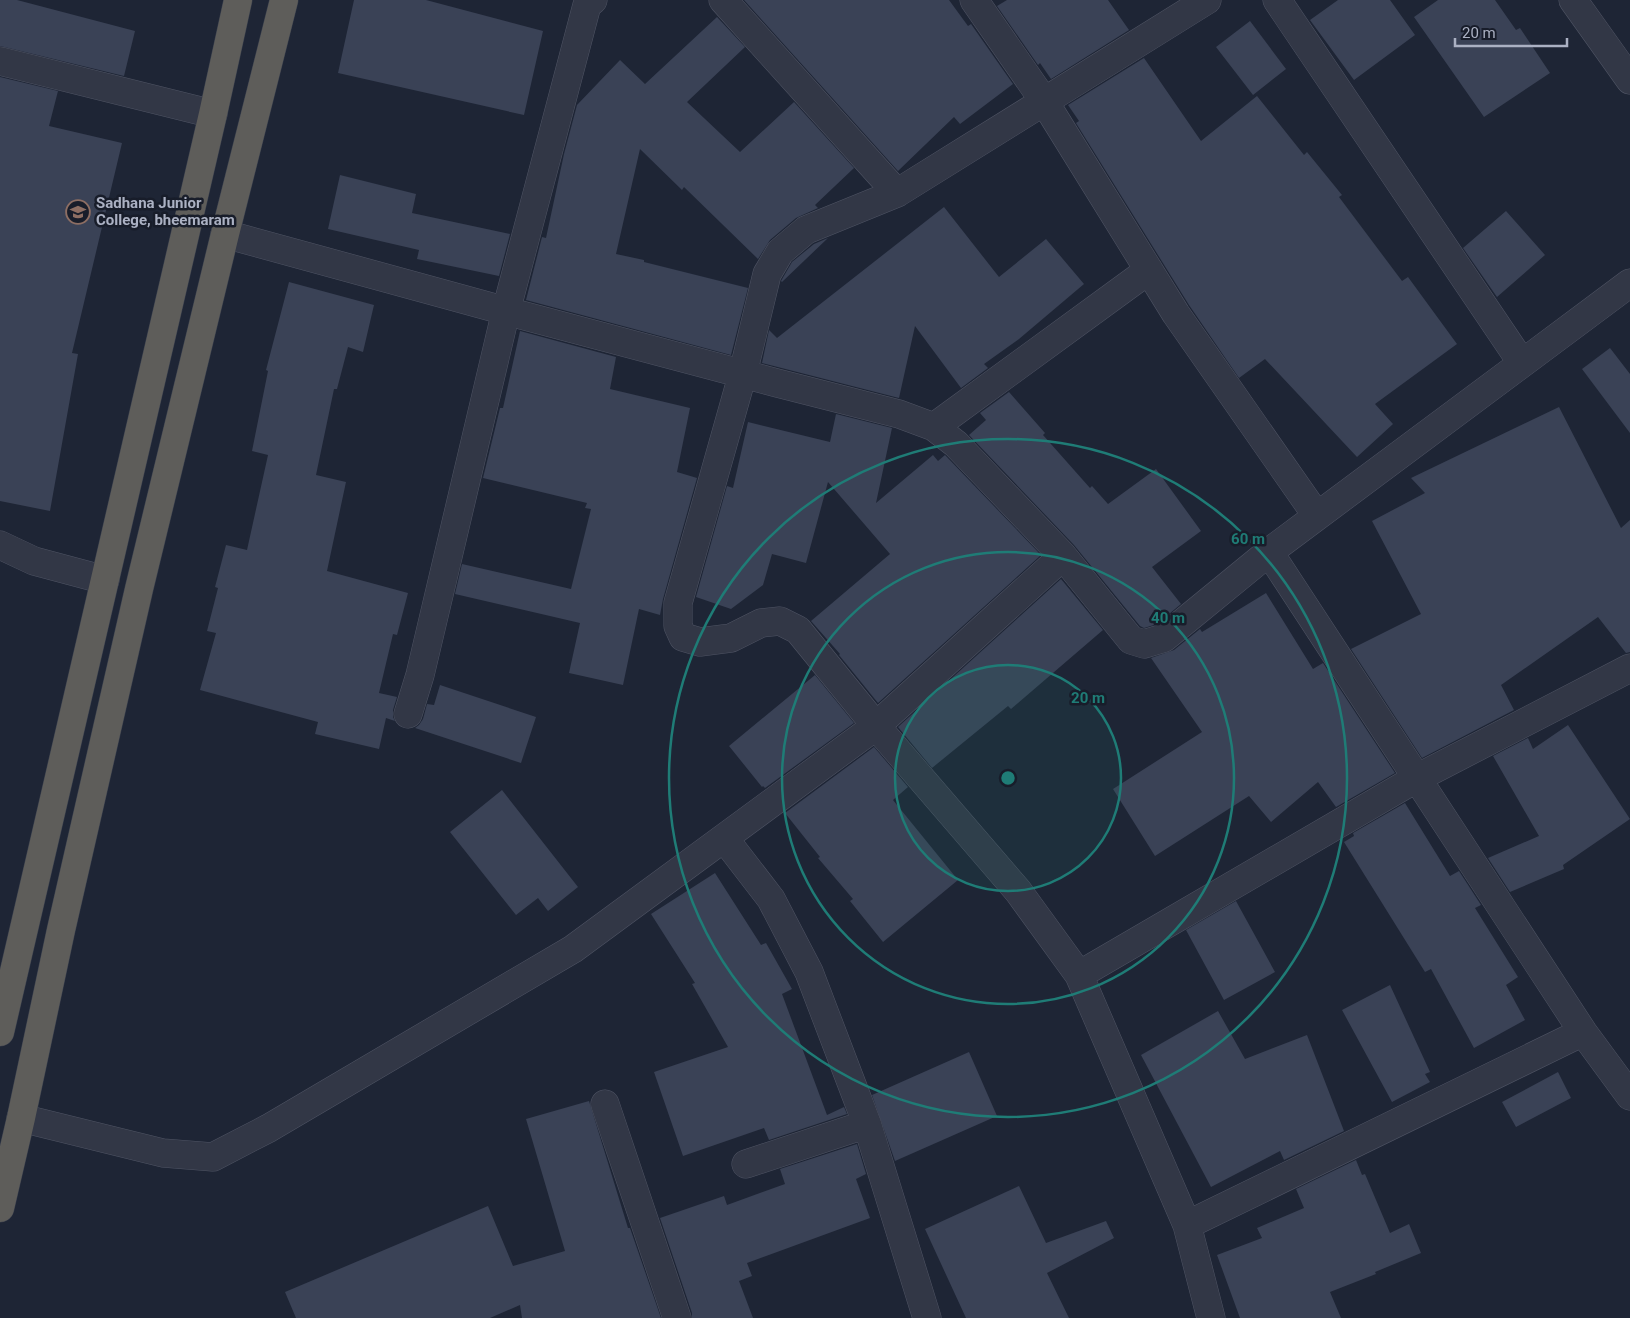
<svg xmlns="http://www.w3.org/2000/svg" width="1630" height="1318" font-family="Roboto,sans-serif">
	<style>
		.building { fill: #3a4256 }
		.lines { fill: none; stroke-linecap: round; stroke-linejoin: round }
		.minor-casing { stroke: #4f5464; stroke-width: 29 }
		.tertiary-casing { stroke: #4f5464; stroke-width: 29 }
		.trunk-casing { stroke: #393f4d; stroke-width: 29 }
		.minor { stroke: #323746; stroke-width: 28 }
		.tertiary { stroke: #323746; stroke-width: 28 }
		.trunk { stroke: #5e5d5a; stroke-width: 28 }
		.ring { fill: none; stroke: #1f7c76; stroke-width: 2.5 }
		.labels { text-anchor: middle; stroke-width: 5; stroke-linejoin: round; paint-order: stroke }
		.poi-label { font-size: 15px; font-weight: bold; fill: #abb1c3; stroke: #181d2a; text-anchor: start }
		.centre { fill: #1f7c76; stroke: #181d2a; stroke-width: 2.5 }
		.ring-label { font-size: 15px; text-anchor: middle; font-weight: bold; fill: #1f7c76; stroke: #181d2a; stroke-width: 5; stroke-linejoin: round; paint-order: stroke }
	</style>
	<rect width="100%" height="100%" fill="#1e2535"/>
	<path class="building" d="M 0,0 L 17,0 L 135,31 L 124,76 L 0,46 Z
		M 354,0 L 426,0 L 543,31 L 524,115 L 338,73 Z
		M 744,0 L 949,0 L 968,26 L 971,24 L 1013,84 L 960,124 L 954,117 L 898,171 Z
		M 1007,0 L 1108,0 L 1129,30 L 1051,79 L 1040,63 L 1038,65 L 997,6 Z
		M 1338,0 L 1390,0 L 1415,35 L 1354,80 L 1310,20 Z
		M 1438,0 L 1495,0 L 1516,30 L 1520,28 L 1550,73 L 1484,117 L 1414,17 Z
		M 717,17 L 745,47 L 687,102 L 740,152 L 794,102 L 854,168 L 815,205 L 818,208 L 796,218 L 770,240 L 758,259 L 684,187 L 682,190 L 640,149 L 616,254 L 644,260 L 644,262 L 748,288 L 731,355 L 526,300 L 542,237 L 546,238 L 564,154 L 577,105 L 620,60 L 645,84 Z
		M 1250,21 L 1286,69 L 1253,95 L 1216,47 Z
		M 1144,58 L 1201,141 L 1257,96 L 1304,155 L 1307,152 L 1342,195 L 1339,197 L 1402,281 L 1408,277 L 1457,344 L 1375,404 L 1393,424 L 1357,457 L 1265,359 L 1239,378 L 1189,305 L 1076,123 L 1079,121 L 1068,105 Z
		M 0,77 L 58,91 L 49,126 L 122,143 L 72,353 L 78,354 L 50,511 L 0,501 Z
		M 340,175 L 416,194 L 412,213 L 510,234 L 499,276 L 417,259 L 419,250 L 328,229 Z
		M 944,207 L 999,277 L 1046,239 L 1084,284 L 1019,339 L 984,364 L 988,368 L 961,388 L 915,326 L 899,398 L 762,363 L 769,330 L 777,338 Z
		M 1506,211 L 1545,255 L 1497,297 L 1463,248 Z
		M 828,238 L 782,282 L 781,281 L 792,262 L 814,244 Z
		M 289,282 L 374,305 L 363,352 L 348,347 L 337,389 L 334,389 L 316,475 L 346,482 L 327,571 L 408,593 L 397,635 L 393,634 L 379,693 L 397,697 L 393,710 L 393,717 L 395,721 L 386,718 L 379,749 L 315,734 L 318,722 L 200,690 L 216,633 L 207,631 L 218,588 L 215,587 L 226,545 L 247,550 L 268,455 L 252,451 L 268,371 L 266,370 Z
		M 520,331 L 616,357 L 610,389 L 690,408 L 677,472 L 697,478 L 663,599 L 660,615 L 639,609 L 623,685 L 569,673 L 580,623 L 455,594 L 462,564 L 571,589 L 591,509 L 585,508 L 587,503 L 483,478 L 500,408 L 503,408 Z
		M 1610,348 L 1630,374 L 1630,433 L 1582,369 Z
		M 1009,392 L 1045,433 L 1043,435 L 1090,488 L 1092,486 L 1108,504 L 1156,469 L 1201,531 L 1152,567 L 1181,604 L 1157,624 L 1144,628 L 1140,626 L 1074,545 L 969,435 L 986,420 L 980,413 Z
		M 1559,407 L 1621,528 L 1630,520 L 1630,652 L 1626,653 L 1598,617 L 1501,685 L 1514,710 L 1422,758 L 1351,649 L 1421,614 L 1372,521 L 1425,493 L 1411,478 Z
		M 836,414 L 892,428 L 876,503 L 933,455 L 938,461 L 945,455 L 1041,555 L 878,703 L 839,655 L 840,654 L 811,621 L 890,554 L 828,482 L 806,563 L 772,554 L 763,585 L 731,609 L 696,597 L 727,486 L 733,488 L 748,422 L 830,442 Z
		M 1061,579 L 1103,630 L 1011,709 L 1008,706 L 932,768 L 898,727 Z
		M 1266,593 L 1313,669 L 1323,663 L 1395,773 L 1336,807 L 1318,782 L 1271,822 L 1249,796 L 1155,856 L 1113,789 L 1202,732 L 1151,658 L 1174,650 L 1200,629 L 1202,632 Z
		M 815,675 L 854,723 L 765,788 L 763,786 L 762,787 L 729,746 Z
		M 440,685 L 536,717 L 521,763 L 415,728 L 419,725 L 423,719 L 427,704 L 434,705 Z
		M 1568,725 L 1630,819 L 1563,865 L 1564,869 L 1510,892 L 1488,858 L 1539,836 L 1493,756 L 1528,738 L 1533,749 Z
		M 874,747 L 908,787 L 893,800 L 958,880 L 883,942 L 850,901 L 853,899 L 818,858 L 820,857 L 785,813 Z
		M 502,790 L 578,887 L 548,911 L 538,898 L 516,915 L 450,832 Z
		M 1405,803 L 1450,876 L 1459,871 L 1481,905 L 1475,908 L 1518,977 L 1506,985 L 1525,1020 L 1474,1048 L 1431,969 L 1425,972 L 1344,842 L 1354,836 L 1353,833 Z
		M 715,873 L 761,945 L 766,943 L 792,989 L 782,994 L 827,1115 L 844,1107 L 847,1114 L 769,1140 L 764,1128 L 683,1156 L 654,1072 L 728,1047 L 692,984 L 695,983 L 651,914 Z
		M 1236,901 L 1275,972 L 1224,1000 L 1186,930 Z
		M 1390,985 L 1430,1072 L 1425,1074 L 1430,1082 L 1392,1102 L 1342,1010 Z
		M 1218,1011 L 1245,1059 L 1307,1035 L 1344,1131 L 1284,1160 L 1280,1151 L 1211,1187 L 1141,1055 Z
		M 969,1052 L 997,1116 L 895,1161 L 872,1095 Z
		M 1558,1072 L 1571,1098 L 1516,1127 L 1502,1102 Z
		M 589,1101 L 628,1228 L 630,1228 L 661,1318 L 522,1318 L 520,1305 L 490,1318 L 296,1318 L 285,1292 L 488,1206 L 513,1266 L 565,1251 L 526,1119 Z
		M 857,1144 L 866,1174 L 856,1179 L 870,1218 L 747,1263 L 752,1276 L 739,1281 L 753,1318 L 692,1318 L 692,1313 L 660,1218 L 724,1196 L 727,1205 L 785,1184 L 780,1169 Z
		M 1356,1160 L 1362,1175 L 1365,1174 L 1390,1233 L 1409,1224 L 1421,1253 L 1375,1272 L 1376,1274 L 1330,1292 L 1341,1318 L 1240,1318 L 1217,1255 L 1262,1238 L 1257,1228 L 1304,1208 L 1296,1189 Z
		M 1019,1186 L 1046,1243 L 1106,1221 L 1114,1238 L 1047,1273 L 1069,1318 L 966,1318 L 925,1229 Z"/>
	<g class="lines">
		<g class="minor-casing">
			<path id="minor" d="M 723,0 L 897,193 L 1207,0
				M 974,0 L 1044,101 L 1176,314 L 1317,516
				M 1277,0 L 1522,363
				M 1573,0 L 1630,80
				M 0,61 L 213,114
				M 897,193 L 806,230 L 780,252 L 767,274 L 743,373 L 678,603 L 678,626 L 683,637 L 700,642 L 731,638 L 761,623 L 780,621 L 798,630 L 876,726 L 1018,891 L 1079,975 L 1187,1225
				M 225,234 L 506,311 L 777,383 L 899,414 L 934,427 L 956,444 L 1063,556
				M 934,427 L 1149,270
				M 1269,552 L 1583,1032 L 1630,1096
				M 408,714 L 420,675 L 506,311 L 587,5 L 593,0
				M 724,838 L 771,899 L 809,972 L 867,1124 L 927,1318
				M 1079,975 L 1417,778 L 1630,668
				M 605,1104 L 677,1318
				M 21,1118 L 163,1153 L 213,1157 L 269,1128 L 573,949 L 876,726 L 1063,556 L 1131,640 L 1144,644 L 1164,638 L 1269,552 L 1630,283
				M 746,1164 L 867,1124
				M 1211,1318 L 1187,1225 L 1583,1032"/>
		</g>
		<g class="tertiary-casing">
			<path id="tertiary" d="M 0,545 L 34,561 L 105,580"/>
		</g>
		<g class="trunk-casing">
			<path id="trunk" d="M 0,1032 L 213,114 L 238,0
				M 0,1208 L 21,1118 L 61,930 L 139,589 L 225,234 L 284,0"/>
		</g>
		<use href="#minor" class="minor"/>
		<use href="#tertiary" class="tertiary"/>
		<use href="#trunk" class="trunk"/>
	</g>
	<circle cx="1008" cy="778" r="113" fill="#1f7c76" fill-opacity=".12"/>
	<g class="ring">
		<circle cx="1008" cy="778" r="113"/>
		<circle cx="1008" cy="778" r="226"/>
		<circle cx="1008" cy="778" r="339"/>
	</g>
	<defs>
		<g id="university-ring" transform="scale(1.25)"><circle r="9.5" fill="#181d2a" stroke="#8d6e63" stroke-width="1.5"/><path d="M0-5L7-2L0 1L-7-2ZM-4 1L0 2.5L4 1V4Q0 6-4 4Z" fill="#8d6e63"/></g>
	</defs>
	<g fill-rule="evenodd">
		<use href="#university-ring" x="78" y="212"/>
	</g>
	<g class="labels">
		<g class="poi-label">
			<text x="96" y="208">Sadhana Junior<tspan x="96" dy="17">College, bheemaram</tspan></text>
		</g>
	</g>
	<circle cx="1008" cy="778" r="8" class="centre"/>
	<g class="ring-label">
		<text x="1248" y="544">60 m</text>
		<text x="1168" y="623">40 m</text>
		<text x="1088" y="703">20 m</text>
	</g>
	<path d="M1455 38v8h112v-8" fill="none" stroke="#abb1c3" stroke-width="2.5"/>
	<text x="1462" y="38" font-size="15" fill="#abb1c3" stroke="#181d2a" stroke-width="4" paint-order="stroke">20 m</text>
</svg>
